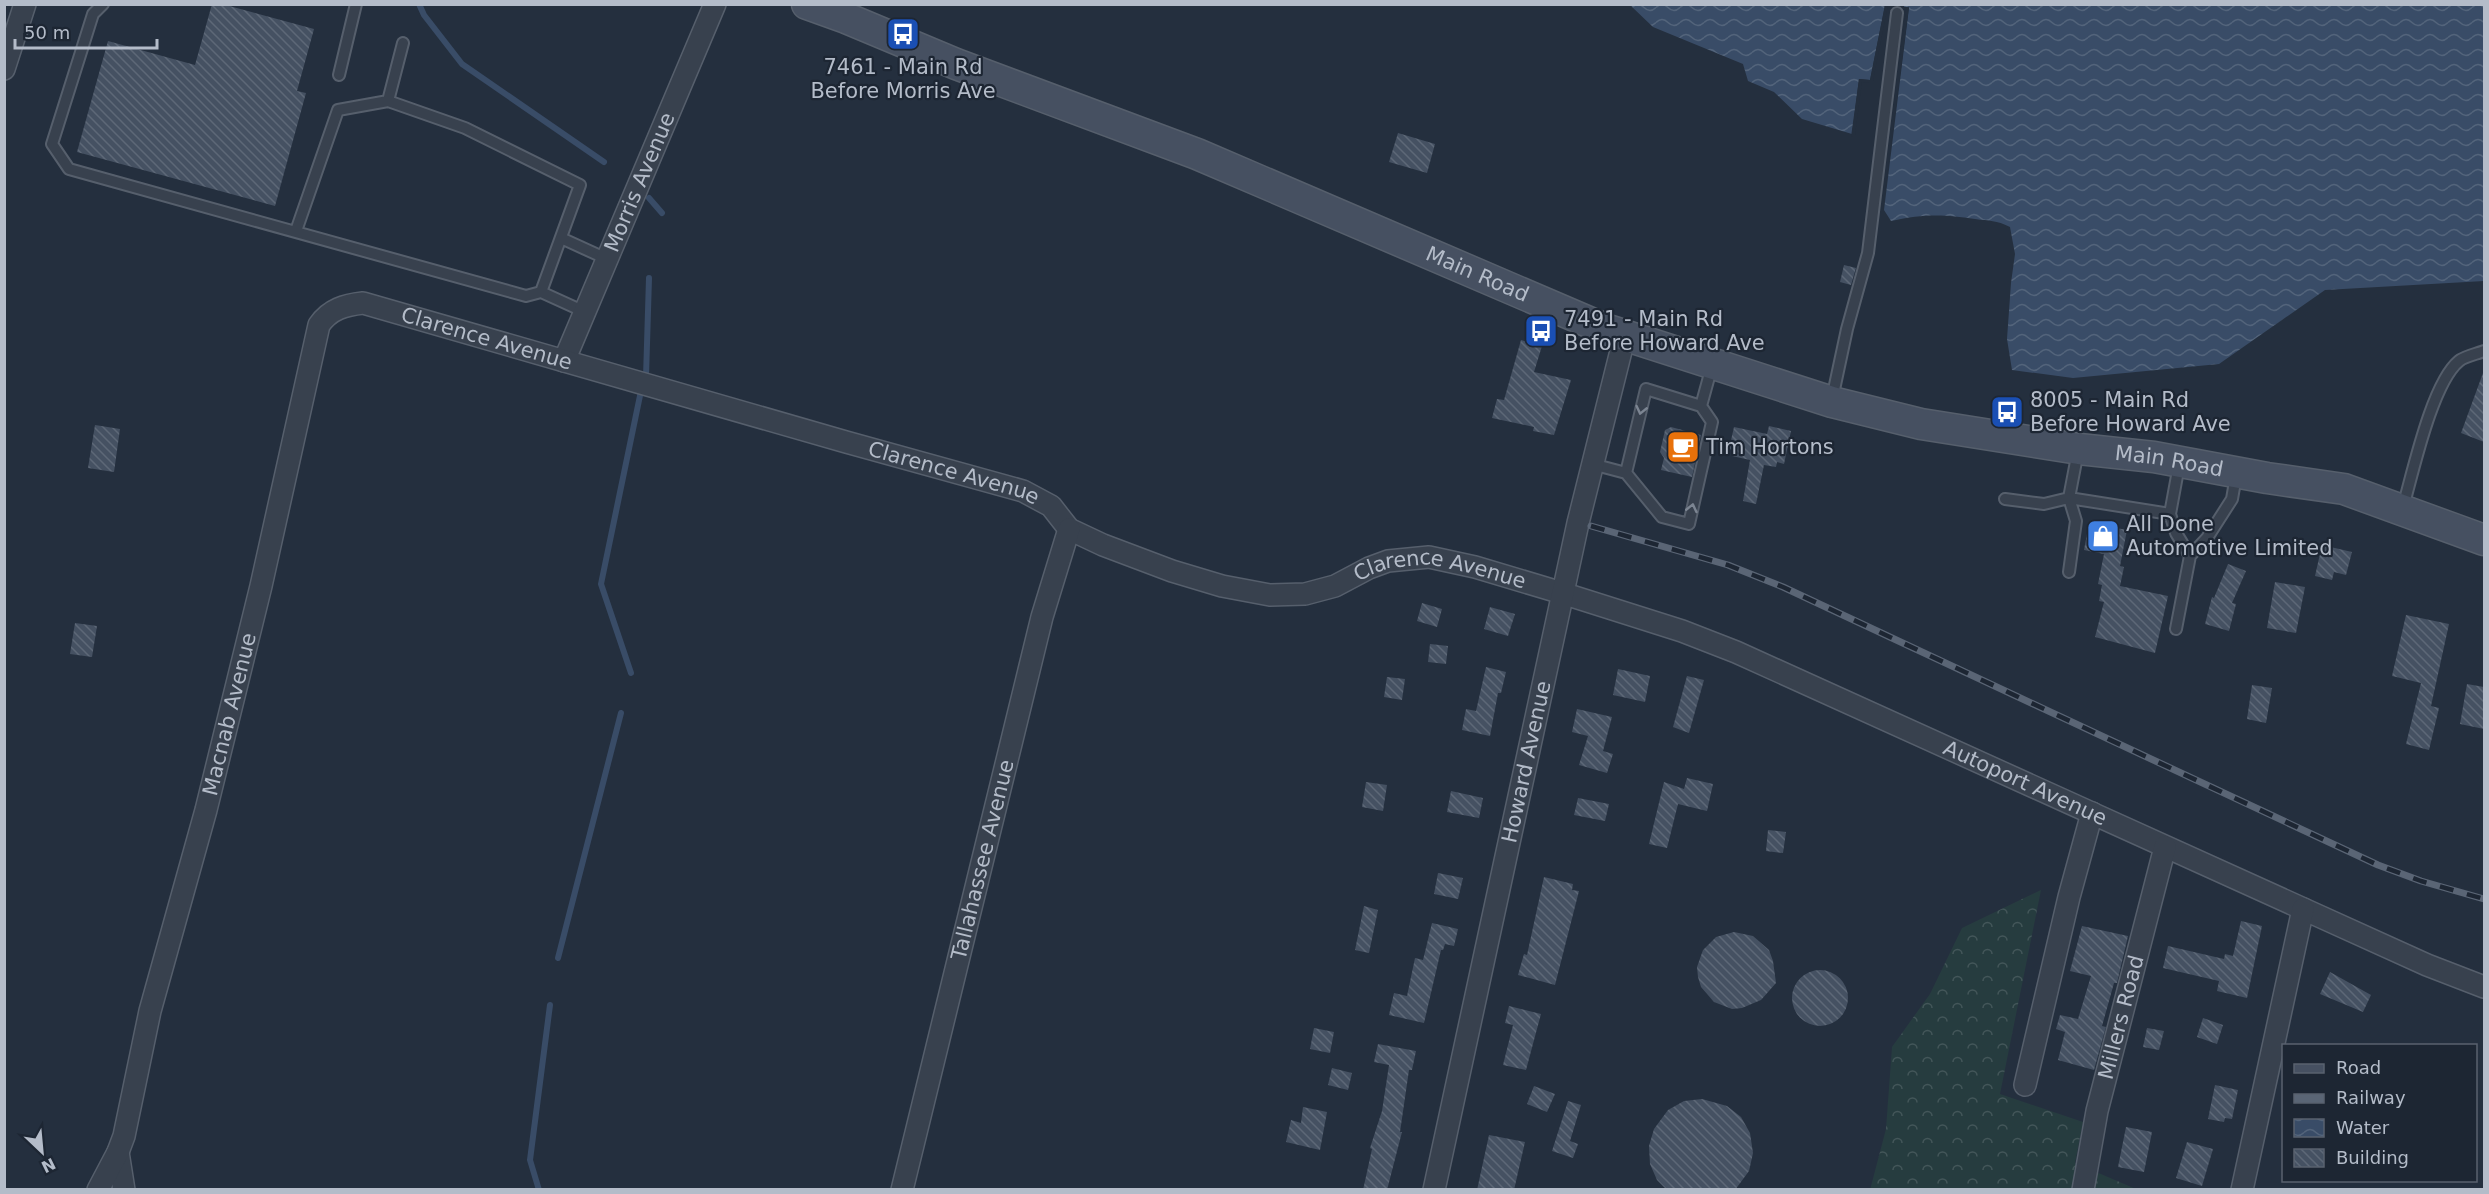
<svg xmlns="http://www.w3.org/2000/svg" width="2489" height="1194" font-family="'DejaVu Sans',sans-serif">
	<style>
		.forest { fill: url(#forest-crowns) }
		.water { fill: url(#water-waves) }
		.pier { fill: #242f3e }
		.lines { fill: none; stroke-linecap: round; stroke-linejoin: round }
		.stream { stroke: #394c67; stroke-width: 6 }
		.building { fill: url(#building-back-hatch) }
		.service-casing { stroke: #565f6c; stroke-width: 14 }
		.minor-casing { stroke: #565f6c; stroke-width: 24 }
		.secondary-casing { stroke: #565f6c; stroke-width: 33 }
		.service { stroke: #38414e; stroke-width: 10 }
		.minor { stroke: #38414e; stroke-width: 21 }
		.secondary { stroke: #465061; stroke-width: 30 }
		.rail-casing { stroke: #5a6575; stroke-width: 7 }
		.rail { stroke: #1d2633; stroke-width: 4.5; stroke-dasharray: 14; stroke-linecap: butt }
		.oneway { stroke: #7c8592 }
		.labels { text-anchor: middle; stroke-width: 4.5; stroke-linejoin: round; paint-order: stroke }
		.poi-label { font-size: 21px; fill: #b4bcc9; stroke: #1d2633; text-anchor: start }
		.street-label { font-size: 21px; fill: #b4bcc9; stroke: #1d2633 }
	</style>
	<defs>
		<pattern id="forest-crowns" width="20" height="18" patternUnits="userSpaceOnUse" patternTransform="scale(1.5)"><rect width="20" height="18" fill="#263c3f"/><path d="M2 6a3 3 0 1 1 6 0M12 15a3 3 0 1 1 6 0" fill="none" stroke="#435659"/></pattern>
		<pattern id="water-waves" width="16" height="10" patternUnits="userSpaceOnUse" patternTransform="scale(1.5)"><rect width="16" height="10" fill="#394c67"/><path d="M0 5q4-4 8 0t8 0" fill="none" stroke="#53647b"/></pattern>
		<pattern id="building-back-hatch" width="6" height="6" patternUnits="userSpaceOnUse" patternTransform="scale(1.5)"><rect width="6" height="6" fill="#455162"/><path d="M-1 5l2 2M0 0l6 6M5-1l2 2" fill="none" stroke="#5d6877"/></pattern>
	</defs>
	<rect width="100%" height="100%" fill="#242f3e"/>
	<path class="forest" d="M 2041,890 L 2000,1094 L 2083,1122 L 2075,1163 L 2136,1189 L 1870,1190 L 1886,1129 L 1892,1047 L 1930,994 L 1962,928 Z"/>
	<path class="water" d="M 1630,5 L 1885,5 L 1870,80 L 1859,79 L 1852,134 L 1802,119 L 1774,92 L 1748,81 L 1743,64 L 1653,27 Z
		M 1892,5 L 2484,5 L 2484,281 L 2325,290 L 2219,364 L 2073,378 L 2012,370 L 2007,339 L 2011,283 L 2015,254 L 2010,227 C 1996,220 1990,221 1975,219 C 1943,214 1923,214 1891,221 L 1884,210 L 1909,8 Z"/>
	<path class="pier" d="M 1889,4 L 1904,5 L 1904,7 L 1909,7 L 1885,191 L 1882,190 L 1906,10 L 1891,7 Z
		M 1885,5 L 1888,5 L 1873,81 L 1870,83 L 1862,82 L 1855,135 L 1851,137 L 1859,79 L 1870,80 Z"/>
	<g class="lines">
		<path class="stream" d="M 419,4 L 424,15 L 462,64 L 604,162
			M 649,198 L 662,213
			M 646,377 L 649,278
			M 631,673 L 601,584 L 642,386
			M 558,958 L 621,713
			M 539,1190 L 530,1160 L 550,1005"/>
	</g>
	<path class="building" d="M 212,4 L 222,4 L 314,29 L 297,91 L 306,93 L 275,206 L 77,152 L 108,41 L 195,65 Z
		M 1398,133 L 1435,144 L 1427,173 L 1389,162 Z
		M 1844,265 L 1856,268 L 1851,285 L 1840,282 Z
		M 1521,340 L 1542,346 L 1534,372 L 1571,380 L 1554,435 L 1533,431 L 1534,427 L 1492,418 L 1497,399 L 1504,400 Z
		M 2483,373 L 2484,373 L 2484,442 L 2461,433 Z
		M 95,425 L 120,429 L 114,472 L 88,468 Z
		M 1769,426 L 1791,431 L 1784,464 L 1777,462 L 1776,467 L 1764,465 L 1756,504 L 1743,501 L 1750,460 L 1732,456 L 1733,450 L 1729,449 L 1734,427 L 1767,434 Z
		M 1671,427 L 1701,435 L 1692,477 L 1661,470 L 1664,458 L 1660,452 L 1665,430 Z
		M 2089,523 L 2127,530 L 2120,566 L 2124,567 L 2120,586 L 2168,596 L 2155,653 L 2095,637 L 2104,602 L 2099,601 L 2102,585 L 2098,584 L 2104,554 L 2084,550 Z
		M 2322,545 L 2352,552 L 2346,575 L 2334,572 L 2332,580 L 2315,576 Z
		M 2228,564 L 2246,571 L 2232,603 L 2236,604 L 2229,631 L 2205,624 L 2212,597 L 2214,598 Z
		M 2275,582 L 2305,587 L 2296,633 L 2267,628 Z
		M 1422,603 L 1442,609 L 1437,627 L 1417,621 Z
		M 1490,607 L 1515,614 L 1508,636 L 1484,629 Z
		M 2406,615 L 2449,624 L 2431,706 L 2439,708 L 2429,750 L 2406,744 L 2421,683 L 2392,676 Z
		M 75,623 L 97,626 L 92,657 L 70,654 Z
		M 1430,644 L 1448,646 L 1446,664 L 1428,662 Z
		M 1486,667 L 1506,672 L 1501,693 L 1498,693 L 1490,736 L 1462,730 L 1466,709 L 1476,711 Z
		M 1618,669 L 1650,676 L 1645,702 L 1613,695 Z
		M 1687,676 L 1704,680 L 1689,733 L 1673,727 Z
		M 1387,677 L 1405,679 L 1402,700 L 1384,697 Z
		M 2467,684 L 2484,687 L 2484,729 L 2460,724 Z
		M 2252,685 L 2272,688 L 2266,723 L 2247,719 Z
		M 1577,709 L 1612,717 L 1603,751 L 1613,754 L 1607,773 L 1579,765 L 1588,736 L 1572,732 Z
		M 1687,778 L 1713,784 L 1707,811 L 1678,804 L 1667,848 L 1649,844 L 1664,782 L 1684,789 Z
		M 1366,782 L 1387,785 L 1383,811 L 1362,807 Z
		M 1451,791 L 1483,798 L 1479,818 L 1447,812 Z
		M 1578,798 L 1609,804 L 1605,821 L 1574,815 Z
		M 1768,830 L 1786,832 L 1783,853 L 1766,851 Z
		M 1438,873 L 1463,878 L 1458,899 L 1434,894 Z
		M 1544,877 L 1573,884 L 1572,890 L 1579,891 L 1555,985 L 1518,975 L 1524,954 L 1527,955 Z
		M 1364,906 L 1378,910 L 1369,953 L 1355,950 Z
		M 2241,921 L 2262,926 L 2247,998 L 2217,991 L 2219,981 L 2163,968 L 2168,946 L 2224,959 L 2225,954 L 2233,956 Z
		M 1432,923 L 1458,929 L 1454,946 L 1445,944 L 1443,950 L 1441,950 L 1424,1023 L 1389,1015 L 1394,993 L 1407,996 L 1415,958 L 1423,960 Z
		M 2082,926 L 2128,936 L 2117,983 L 2114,983 L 2102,1026 L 2106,1027 L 2094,1070 L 2058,1060 L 2065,1032 L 2056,1029 L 2060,1015 L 2078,1019 L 2091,976 L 2070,971 Z
		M 1734,932 L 1753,936 L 1769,950 L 1773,961 L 1776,983 L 1761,1000 L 1742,1008 L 1732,1009 L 1714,1002 L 1701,987 L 1698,977 L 1697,967 L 1703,950 L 1716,937 Z
		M1792 998a28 28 0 1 1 56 0a28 28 0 1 1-56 0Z
		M 2330,972 L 2371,995 L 2363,1012 L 2320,994 Z
		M 1509,1006 L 1541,1014 L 1526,1070 L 1503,1065 L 1513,1025 L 1505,1023 Z
		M 2203,1018 L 2223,1025 L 2217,1044 L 2197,1037 Z
		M 1314,1028 L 1334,1032 L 1330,1053 L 1310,1049 Z
		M 2147,1028 L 2164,1031 L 2159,1050 L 2143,1047 Z
		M 1378,1044 L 1416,1051 L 1412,1070 L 1409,1070 L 1400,1132 L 1402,1132 L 1387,1190 L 1363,1190 L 1372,1149 L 1370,1148 L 1382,1111 L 1389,1065 L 1374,1062 Z
		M 1332,1068 L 1352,1073 L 1348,1090 L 1328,1085 Z
		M 2215,1085 L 2238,1090 L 2232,1119 L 2225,1118 L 2224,1122 L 2208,1119 Z
		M 1534,1086 L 1555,1094 L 1547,1112 L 1527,1104 Z
		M 1702,1099 L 1727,1106 L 1741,1117 L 1750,1133 L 1753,1153 L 1749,1171 L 1735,1190 L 1667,1190 L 1657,1180 L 1650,1164 L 1649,1146 L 1654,1129 L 1668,1110 L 1684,1101 Z
		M 1568,1101 L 1581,1105 L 1570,1141 L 1578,1144 L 1573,1158 L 1552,1151 Z
		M 1303,1107 L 1327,1112 L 1320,1150 L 1286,1142 L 1291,1120 L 1301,1123 Z
		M 2126,1127 L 2152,1132 L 2144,1172 L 2118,1167 Z
		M 1489,1135 L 1525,1142 L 1514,1190 L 1477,1190 Z
		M 2187,1142 L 2213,1149 L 2202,1186 L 2176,1178 Z"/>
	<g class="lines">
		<g class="service-casing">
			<path id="service" d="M 103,4 L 93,14 L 52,144 L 69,169 L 526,296 L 541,292 L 580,185 L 465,128 L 388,101 L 403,43
				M 339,75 L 356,4
				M 296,231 L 338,110 L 388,101
				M 561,238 L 607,259
				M 541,292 L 585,312
				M 1832,399 L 1847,329 L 1868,253 L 1897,13
				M 1701,406 L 1712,366
				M 1592,464 L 1626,473 L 1662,517 L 1689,524 L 1712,422 L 1701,406 L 1646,389 L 1626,473
				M 2005,499 L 2044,504 L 2069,498 L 2170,514 L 2179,465
				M 2403,507 C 2413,472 2432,383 2459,361 C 2465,356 2477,354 2484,351
				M 2170,514 L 2176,533 L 2190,556
				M 2069,572 L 2076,521 L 2069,498 L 2078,451
				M 2176,629 L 2190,556 L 2207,538 L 2232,499 L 2236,476"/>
		</g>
		<g class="minor-casing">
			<g id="minor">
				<path d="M 4,69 L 25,4"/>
				<path id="s1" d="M 564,361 L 715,4"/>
				<path d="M 2025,1085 L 2069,897 L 2092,813"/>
				<path d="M 118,1152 L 124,1190"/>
				<path id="s2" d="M 98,1190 L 118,1152 L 124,1136 L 150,1011 L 206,810 L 261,586 L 319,325 C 330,309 345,305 363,303 L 846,442 L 1023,491 L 1051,506 L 1069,529 L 1103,545 L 1172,571 L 1222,586 L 1270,595 L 1305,594 L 1335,586 L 1369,568 L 1388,561 L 1429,557 L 1475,567 L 1562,593 L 1682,631 L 1736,652 L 2427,965 L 2484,987"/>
				<path id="s3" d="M 902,1190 L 1042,617 L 1069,529"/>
				<path id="s4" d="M 1434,1190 L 1578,523 L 1625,335"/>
				<path id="s5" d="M 2083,1190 L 2097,1111 L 2165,847"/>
				<path d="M 2242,1190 L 2303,909"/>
			</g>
		</g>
		<g class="secondary-casing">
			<g id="secondary">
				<path id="s6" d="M 807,4 L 846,18 L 956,64 L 1197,154 L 1605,329 L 1832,402 L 1921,424 L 2079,449 L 2154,457 L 2267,478 L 2344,489 L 2484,540"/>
			</g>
		</g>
		<use href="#service" class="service"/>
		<use href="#minor" class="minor"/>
		<use href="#secondary" class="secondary"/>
		<g class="rail-casing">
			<path id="rail" d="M 1591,526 L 1728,565 L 1783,587 L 2378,865 L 2421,881 L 2484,899"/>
		</g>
		<use href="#rail" class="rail"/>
	</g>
	<defs><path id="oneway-chevron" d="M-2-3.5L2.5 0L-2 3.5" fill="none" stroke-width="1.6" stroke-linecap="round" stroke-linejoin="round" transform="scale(1.5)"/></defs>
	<g class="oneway">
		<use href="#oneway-chevron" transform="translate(1641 410) rotate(103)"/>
		<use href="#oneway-chevron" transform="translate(1692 508) rotate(-77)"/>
	</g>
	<defs>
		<g id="bus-square" transform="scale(1.725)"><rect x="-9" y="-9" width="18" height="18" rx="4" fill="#1a4fb4" stroke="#1d2633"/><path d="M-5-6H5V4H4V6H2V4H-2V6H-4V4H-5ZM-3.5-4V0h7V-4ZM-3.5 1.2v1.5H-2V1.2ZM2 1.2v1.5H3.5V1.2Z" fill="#fff"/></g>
		<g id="cafe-square" transform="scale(1.725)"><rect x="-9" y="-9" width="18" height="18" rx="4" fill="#e8710a" stroke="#1d2633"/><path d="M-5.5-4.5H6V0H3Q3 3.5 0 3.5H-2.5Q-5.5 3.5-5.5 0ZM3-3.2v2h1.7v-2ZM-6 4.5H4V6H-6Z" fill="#fff"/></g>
		<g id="shop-square" transform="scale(1.725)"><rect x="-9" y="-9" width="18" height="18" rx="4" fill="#3f7fe0" stroke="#1d2633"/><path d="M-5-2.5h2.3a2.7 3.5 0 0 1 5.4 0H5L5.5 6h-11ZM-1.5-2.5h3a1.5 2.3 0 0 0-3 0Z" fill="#fff"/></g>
	</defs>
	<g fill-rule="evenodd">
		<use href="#bus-square" x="903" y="34"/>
		<use href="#bus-square" x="1541" y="331"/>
		<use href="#bus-square" x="2007" y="412"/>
		<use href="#cafe-square" x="1683" y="447"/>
		<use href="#shop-square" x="2103" y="536"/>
	</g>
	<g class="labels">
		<g class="poi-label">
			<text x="903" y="74" text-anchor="middle">7461 - Main Rd<tspan x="903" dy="24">Before Morris Ave</tspan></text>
			<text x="1564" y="326">7491 - Main Rd<tspan x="1564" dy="24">Before Howard Ave</tspan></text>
			<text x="2030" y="407">8005 - Main Rd<tspan x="2030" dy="24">Before Howard Ave</tspan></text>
			<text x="1706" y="454">Tim Hortons</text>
			<text x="2126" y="531">All Done<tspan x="2126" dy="24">Automotive Limited</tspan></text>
		</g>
		<g class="street-label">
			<text dy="7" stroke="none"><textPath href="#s1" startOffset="194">Morris Avenue</textPath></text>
			<text dy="7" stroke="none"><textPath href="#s6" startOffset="723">Main Road</textPath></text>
			<text dy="7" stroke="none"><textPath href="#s2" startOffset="1074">Clarence Avenue</textPath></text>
			<text dy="7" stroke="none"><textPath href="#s6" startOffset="1443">Main Road</textPath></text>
			<text dy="7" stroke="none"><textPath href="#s2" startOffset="1560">Clarence Avenue</textPath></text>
			<text dy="7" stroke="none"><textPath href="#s2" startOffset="2082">Clarence Avenue</textPath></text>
			<text dy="7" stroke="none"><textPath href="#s2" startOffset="495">Macnab Avenue</textPath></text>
			<text dy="7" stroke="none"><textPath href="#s4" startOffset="438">Howard Avenue</textPath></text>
			<text dy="7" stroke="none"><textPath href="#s2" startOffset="2710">Autoport Avenue</textPath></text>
			<text dy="7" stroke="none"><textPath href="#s3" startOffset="340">Tallahassee Avenue</textPath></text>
			<text dy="7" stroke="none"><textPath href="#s5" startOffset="177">Millers Road</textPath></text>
		</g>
	</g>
	<rect width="2489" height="1194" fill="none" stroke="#b4bcc9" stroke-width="12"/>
	<rect x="2282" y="1044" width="195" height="138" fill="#1d2633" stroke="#59626f" stroke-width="1.5"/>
	<rect x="2294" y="1064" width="30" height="9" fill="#465061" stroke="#59626f" stroke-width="1.5"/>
	<text x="2336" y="1074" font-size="18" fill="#b4bcc9">Road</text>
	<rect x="2294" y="1094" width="30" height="9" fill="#5a6575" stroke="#59626f" stroke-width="1.5"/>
	<text x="2336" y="1104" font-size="18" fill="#b4bcc9">Railway</text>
	<rect x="2294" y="1119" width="30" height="18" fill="url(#water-waves)" stroke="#59626f" stroke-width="1.5"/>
	<text x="2336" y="1134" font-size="18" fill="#b4bcc9">Water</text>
	<rect x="2294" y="1149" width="30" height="18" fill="url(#building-back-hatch)" stroke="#59626f" stroke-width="1.5"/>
	<text x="2336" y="1164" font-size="18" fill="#b4bcc9">Building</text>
	<g transform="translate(42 1152) rotate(154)" stroke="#1d2633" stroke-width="4.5" paint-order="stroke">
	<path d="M0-4.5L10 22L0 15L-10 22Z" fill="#b4bcc9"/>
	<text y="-9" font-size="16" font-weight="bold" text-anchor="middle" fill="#b4bcc9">N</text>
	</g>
	<path d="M15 39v9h142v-9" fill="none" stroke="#b4bcc9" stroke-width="3"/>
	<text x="24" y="39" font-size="18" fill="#b4bcc9" stroke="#1d2633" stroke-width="4.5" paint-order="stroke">50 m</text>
</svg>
